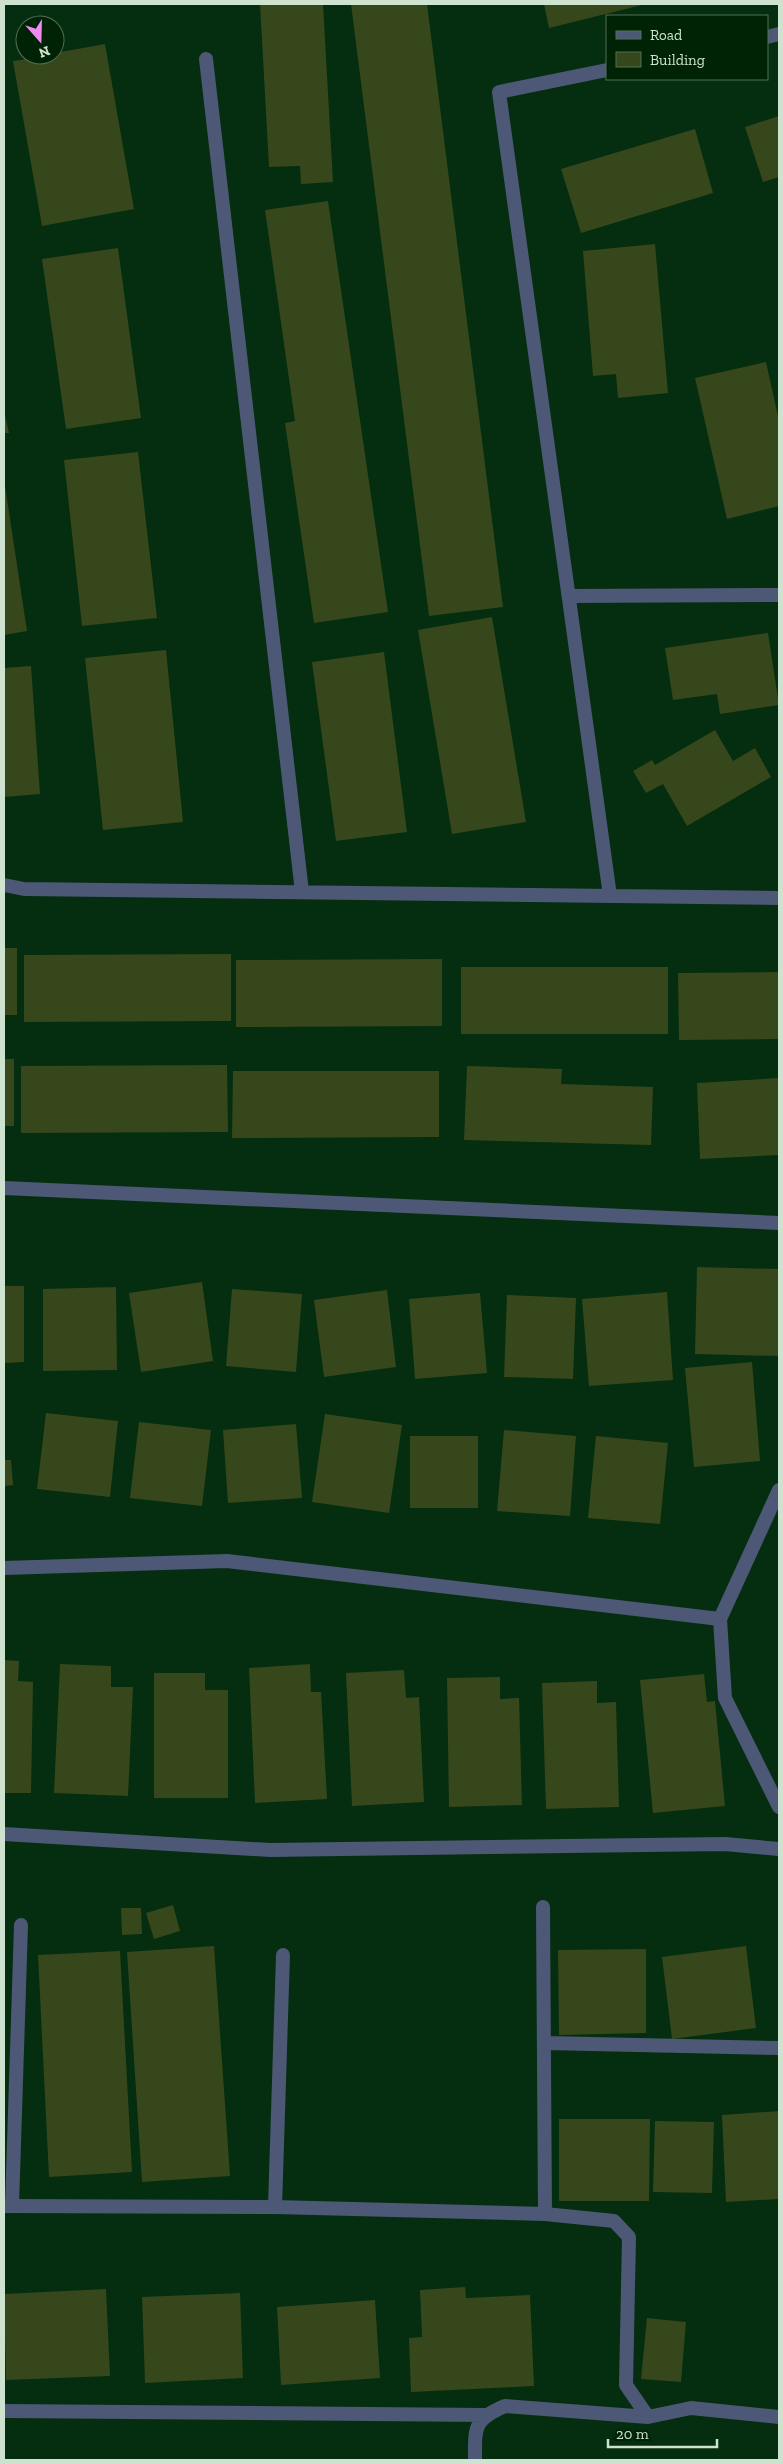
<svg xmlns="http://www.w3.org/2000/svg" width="783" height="2464" font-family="'Zilla Slab',serif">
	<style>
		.building { fill: #36471b }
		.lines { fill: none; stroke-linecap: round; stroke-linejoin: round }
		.minor { stroke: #4c5876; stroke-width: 14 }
	</style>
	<rect width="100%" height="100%" fill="#052d0f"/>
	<path class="building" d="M 260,4 L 323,4 L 333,182 L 301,184 L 300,166 L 269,167 Z
		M 351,4 L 427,4 L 503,607 L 429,616 Z
		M 544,4 L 646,4 L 549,28 Z
		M 105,44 L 134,209 L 42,226 L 13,61 L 55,55 L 55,53 Z
		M 779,116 L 779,177 L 763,182 L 745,127 Z
		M 695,129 L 713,193 L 581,233 L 561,169 Z
		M 328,201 L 388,612 L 314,623 L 285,423 L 295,421 L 265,210 Z
		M 655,244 L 668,393 L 618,398 L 616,374 L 593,376 L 583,251 Z
		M 118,248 L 141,418 L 66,429 L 42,259 Z
		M 766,362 L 779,421 L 779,506 L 727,519 L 695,378 Z
		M 4,410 L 9,433 L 4,433 Z
		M 138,452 L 157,618 L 82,626 L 64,460 Z
		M 4,479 L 27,631 L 4,635 Z
		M 492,617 L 526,822 L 452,834 L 418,630 Z
		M 768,633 L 779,705 L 720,714 L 717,694 L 673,700 L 665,648 Z
		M 166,650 L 183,822 L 103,830 L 85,658 Z
		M 384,652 L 407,832 L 336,841 L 312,662 Z
		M 31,666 L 40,794 L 4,797 L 4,668 Z
		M 715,730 L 733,761 L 755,748 L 771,777 L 687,826 L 663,784 L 646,793 L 633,771 L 652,760 L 655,765 Z
		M 4,948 L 17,948 L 17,1015 L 4,1015 Z
		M 231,954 L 231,1021 L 24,1022 L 24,955 Z
		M 442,959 L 442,1026 L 236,1027 L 236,960 Z
		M 461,967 L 668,967 L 668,1034 L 461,1034 Z
		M 779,972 L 779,1039 L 679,1040 L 678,973 Z
		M 4,1059 L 14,1059 L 14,1126 L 4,1126 Z
		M 227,1065 L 228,1132 L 21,1133 L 21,1066 Z
		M 467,1066 L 562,1069 L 561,1084 L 653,1087 L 651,1145 L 464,1140 Z
		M 233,1071 L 439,1071 L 439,1137 L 232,1138 Z
		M 779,1078 L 779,1155 L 700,1159 L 697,1083 Z
		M 697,1267 L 779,1269 L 779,1356 L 695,1354 Z
		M 202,1282 L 213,1361 L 141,1372 L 129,1293 Z
		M 4,1286 L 24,1286 L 24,1362 L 4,1363 Z
		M 116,1287 L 117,1370 L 43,1371 L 43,1289 Z
		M 232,1289 L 302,1294 L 296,1372 L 226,1366 Z
		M 387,1290 L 396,1367 L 324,1377 L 314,1300 Z
		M 667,1292 L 673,1380 L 589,1386 L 582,1299 Z
		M 480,1293 L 487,1373 L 415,1379 L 409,1299 Z
		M 507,1295 L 576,1298 L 573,1379 L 504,1377 Z
		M 752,1362 L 760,1461 L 694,1467 L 685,1368 Z
		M 46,1413 L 118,1421 L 110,1497 L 37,1489 Z
		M 325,1414 L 402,1425 L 389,1513 L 312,1502 Z
		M 139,1422 L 211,1430 L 202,1506 L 130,1498 Z
		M 296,1424 L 302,1498 L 228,1503 L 223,1430 Z
		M 504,1430 L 576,1436 L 570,1516 L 497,1511 Z
		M 410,1436 L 478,1436 L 478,1508 L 410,1508 Z
		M 596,1436 L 668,1443 L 660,1524 L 588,1518 Z
		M 4,1460 L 11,1460 L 13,1485 L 4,1486 Z
		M 4,1660 L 19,1661 L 18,1681 L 33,1682 L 31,1793 L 4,1793 Z
		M 60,1664 L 111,1666 L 111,1687 L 133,1687 L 128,1796 L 54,1793 Z
		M 310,1664 L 311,1692 L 321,1692 L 327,1799 L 255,1803 L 249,1668 Z
		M 404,1670 L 406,1698 L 419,1697 L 424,1802 L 352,1806 L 346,1673 Z
		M 154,1673 L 205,1673 L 205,1690 L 228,1690 L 228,1798 L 154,1798 Z
		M 704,1674 L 707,1702 L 715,1701 L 725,1806 L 653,1813 L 640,1680 Z
		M 500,1677 L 500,1699 L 519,1698 L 522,1805 L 449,1807 L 447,1678 Z
		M 597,1681 L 597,1703 L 616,1702 L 619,1807 L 546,1809 L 542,1683 Z
		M 173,1905 L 180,1931 L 154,1939 L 146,1913 Z
		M 121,1908 L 141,1908 L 142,1934 L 122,1935 Z
		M 214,1946 L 230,2176 L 142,2182 L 127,1952 Z
		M 746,1946 L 756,2028 L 672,2039 L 662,1957 Z
		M 646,1949 L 646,2033 L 559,2035 L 558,1950 Z
		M 120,1951 L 132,2172 L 49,2177 L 38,1955 Z
		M 779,2111 L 779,2199 L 726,2202 L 722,2115 Z
		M 559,2119 L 650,2119 L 649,2201 L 559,2201 Z
		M 655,2121 L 714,2122 L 712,2193 L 653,2192 Z
		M 465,2287 L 466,2298 L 530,2295 L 534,2386 L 411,2392 L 409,2338 L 422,2337 L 420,2290 Z
		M 106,2289 L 110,2376 L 6,2380 L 4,2294 Z
		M 240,2293 L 243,2378 L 145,2383 L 142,2297 Z
		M 375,2300 L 380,2378 L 281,2385 L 277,2307 Z
		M 647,2318 L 686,2322 L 681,2382 L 641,2379 Z"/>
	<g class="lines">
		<path class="minor" d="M 767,37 L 779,34
			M 206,59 L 302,892
			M 607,70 L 499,92 L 610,896
			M 569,596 L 779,595
			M 4,885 L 24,889 L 779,898
			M 4,1188 L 779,1223
			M 779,1490 L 720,1619 L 725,1698 L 779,1807
			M 4,1568 L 227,1561 L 720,1619
			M 4,1834 L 270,1850 L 725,1844 L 779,1849
			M 543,1907 L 545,2214
			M 545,2043 L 779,2048
			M 4,2206 L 275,2207 L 545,2214 L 614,2221 L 629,2237 L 626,2385 L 648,2417 L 691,2408 L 779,2417
			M 12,2206 L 21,1925
			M 275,2207 L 283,1955
			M 4,2411 L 485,2415
			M 475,2460 C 475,2427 473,2420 505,2406 L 648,2417"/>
	</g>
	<rect width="783" height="2464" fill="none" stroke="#cde3cf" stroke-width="10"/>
	<rect x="606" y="15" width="162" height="65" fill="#002305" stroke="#527056"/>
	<rect x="616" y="31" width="25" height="8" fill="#4c5876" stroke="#527056"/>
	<text x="650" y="40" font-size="15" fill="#cde3cf">Road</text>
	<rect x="616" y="52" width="25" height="15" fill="#36471b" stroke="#527056"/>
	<text x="650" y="65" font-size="15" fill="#cde3cf">Building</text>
	<g transform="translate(40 40) rotate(160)"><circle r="24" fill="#002305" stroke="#527056"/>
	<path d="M0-4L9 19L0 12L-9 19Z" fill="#f38af2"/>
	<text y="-8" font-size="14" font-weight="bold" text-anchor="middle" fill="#cde3cf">N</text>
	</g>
	<path d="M608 2439v8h109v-8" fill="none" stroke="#cde3cf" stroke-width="2.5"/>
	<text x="616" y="2439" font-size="15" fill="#cde3cf" stroke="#002305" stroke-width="4" paint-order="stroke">20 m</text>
</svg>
